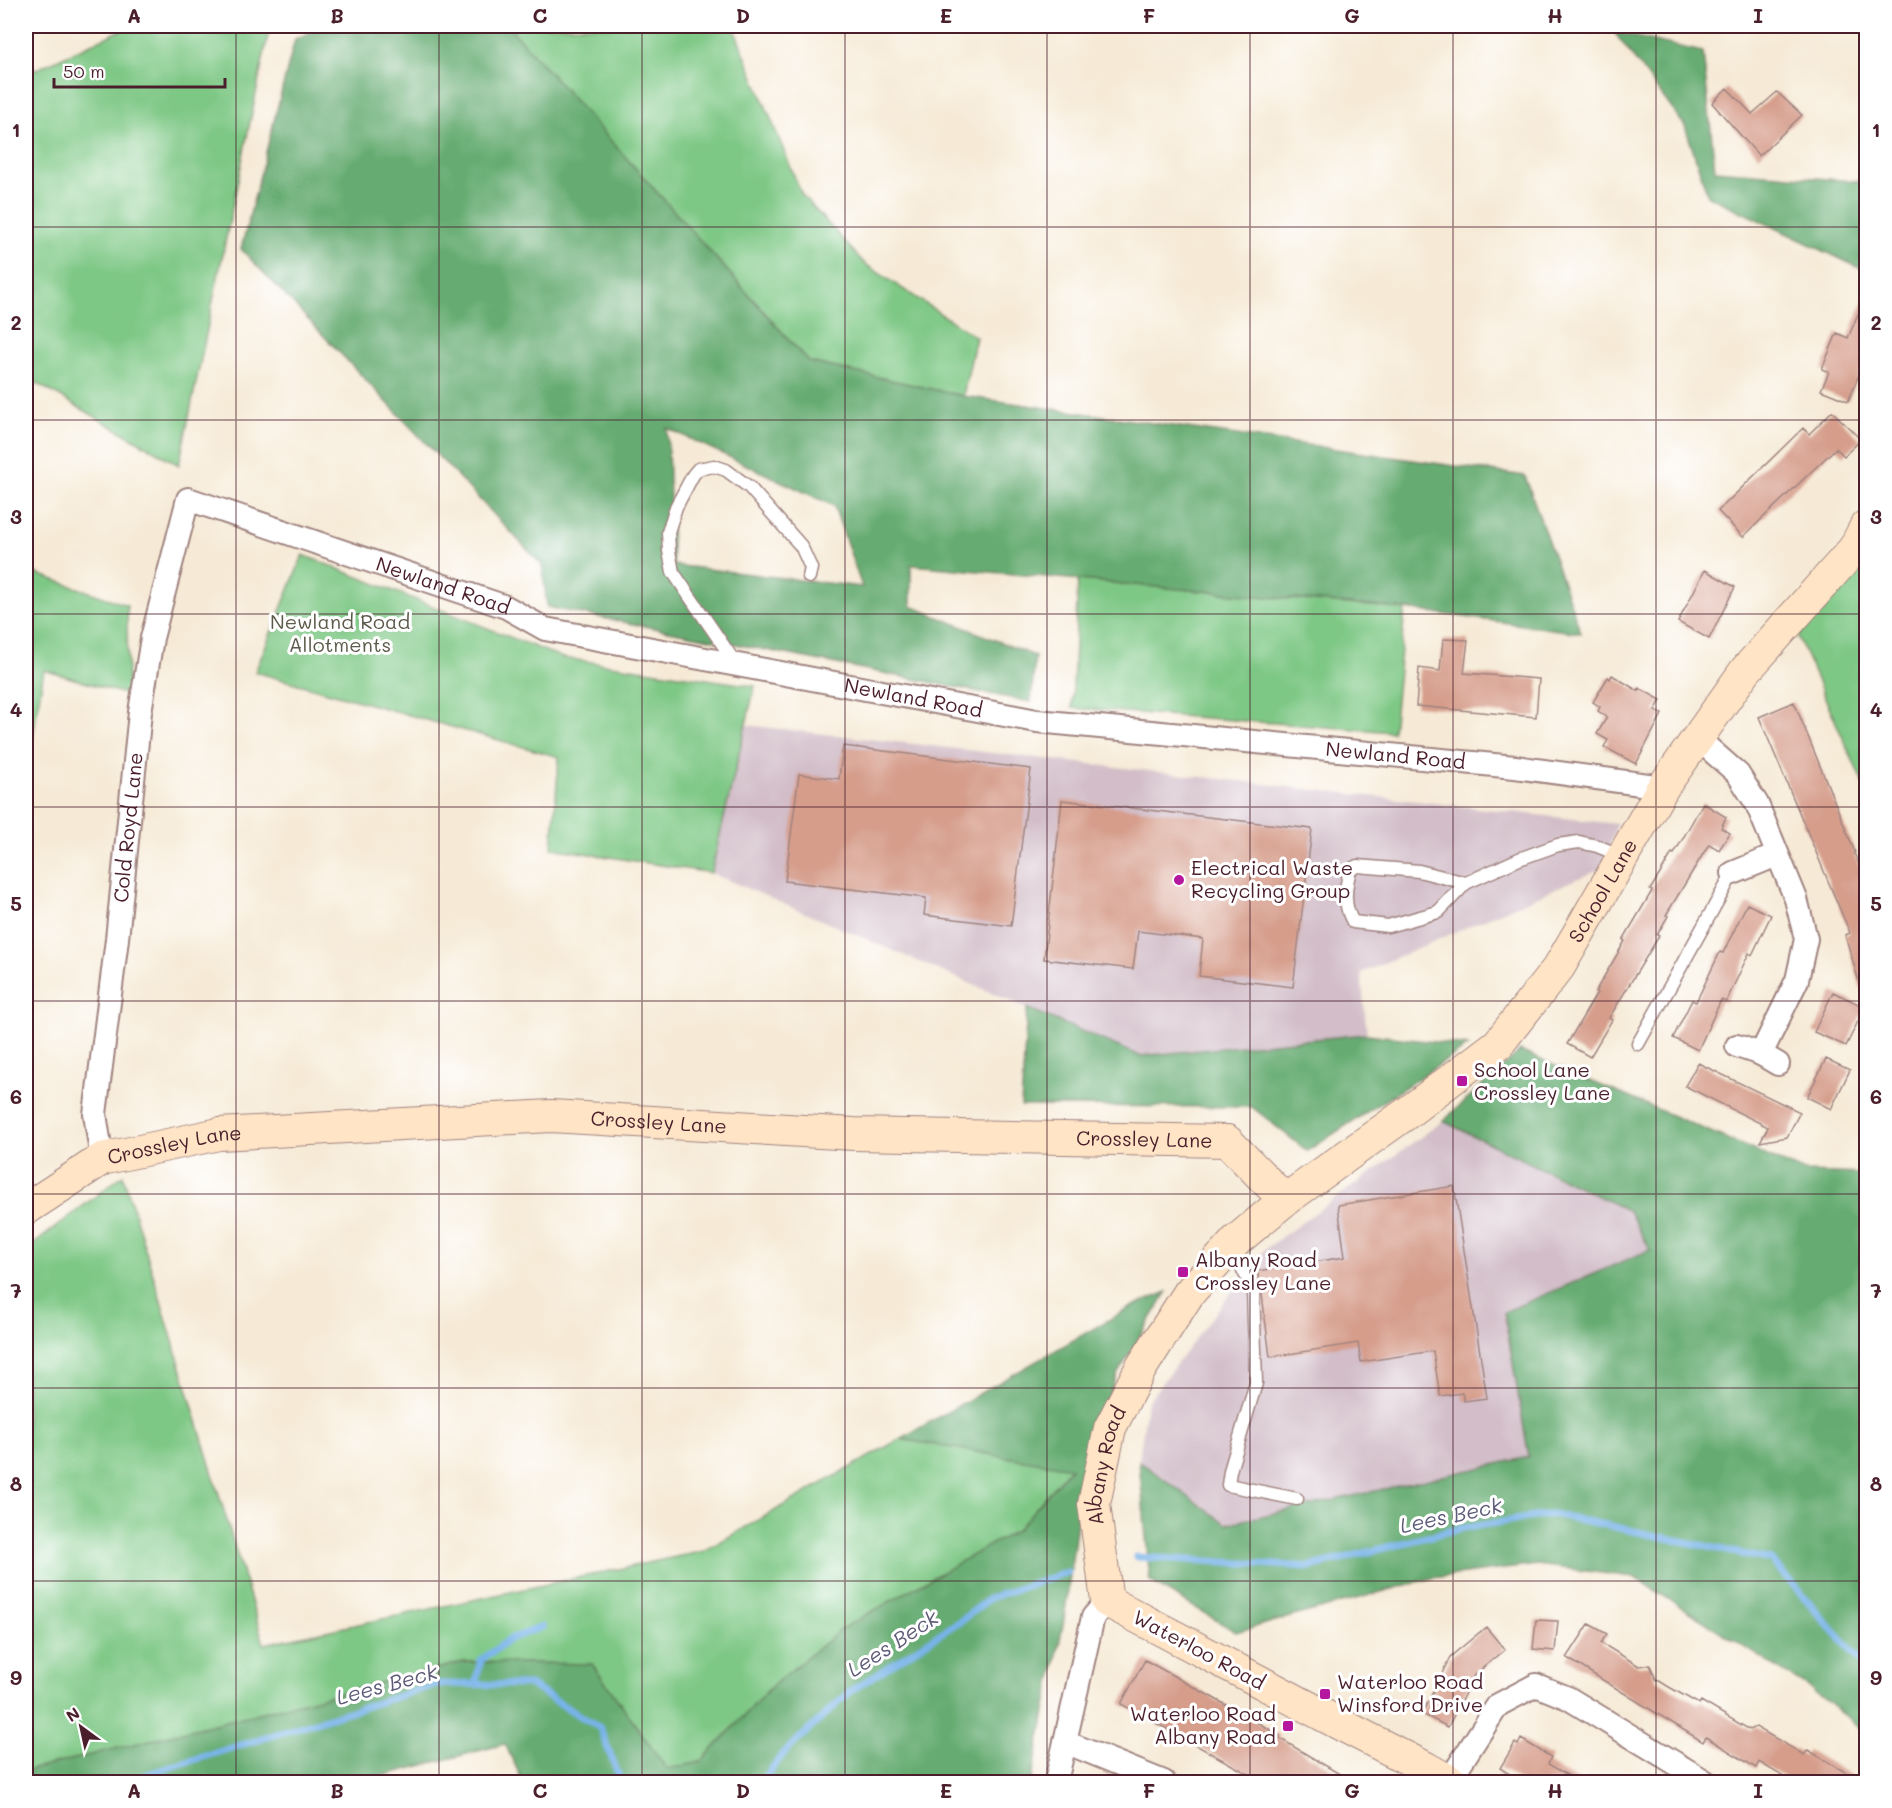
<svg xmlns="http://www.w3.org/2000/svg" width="1892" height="1808" font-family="Mali,sans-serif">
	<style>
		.industrial { fill: #d2bdc8 }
		.green { fill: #7ec885; stroke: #647458; stroke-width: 1.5 }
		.forest { fill: #66ac72; stroke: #58664e; stroke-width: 1.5; fill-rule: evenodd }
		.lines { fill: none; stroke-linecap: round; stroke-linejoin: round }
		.stream { stroke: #78b3e9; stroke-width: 7 }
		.building { fill: #d69d8b }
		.lane-casing { stroke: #a08480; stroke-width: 15 }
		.street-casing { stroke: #a08480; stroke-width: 26 }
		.secondary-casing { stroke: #a08480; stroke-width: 34 }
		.lane { stroke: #fff; stroke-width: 12 }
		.street { stroke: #fff; stroke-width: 22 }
		.secondary { stroke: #ffe4c6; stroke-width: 32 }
		.grid { fill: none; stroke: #4a1f2b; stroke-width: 1.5; stroke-opacity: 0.55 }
		.poi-dot { fill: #b5179e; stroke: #fff; stroke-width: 2 }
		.labels { text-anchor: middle; stroke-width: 6; stroke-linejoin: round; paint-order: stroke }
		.street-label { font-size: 20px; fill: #4a1f2b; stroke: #fff }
		.park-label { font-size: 20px; fill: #5c5a4a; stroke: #fff }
		.poi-label { font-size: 20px; fill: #4a1f2b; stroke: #fff; text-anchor: start }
		.water-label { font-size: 21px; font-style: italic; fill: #5c5a77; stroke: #fff }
		.neatline { fill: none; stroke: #4a1f2b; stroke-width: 2 }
		.grid-label { font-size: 20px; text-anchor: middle; font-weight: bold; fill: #4a1f2b }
	</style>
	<rect width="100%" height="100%" fill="#fff"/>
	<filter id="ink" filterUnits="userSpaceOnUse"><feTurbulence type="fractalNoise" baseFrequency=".0167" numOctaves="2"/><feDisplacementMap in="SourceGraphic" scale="12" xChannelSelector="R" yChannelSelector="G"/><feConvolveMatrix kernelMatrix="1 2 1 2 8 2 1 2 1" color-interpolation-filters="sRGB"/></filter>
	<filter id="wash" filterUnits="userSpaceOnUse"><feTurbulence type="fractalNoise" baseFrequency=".008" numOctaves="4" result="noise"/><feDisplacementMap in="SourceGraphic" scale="24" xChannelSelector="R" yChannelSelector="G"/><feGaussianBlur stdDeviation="1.35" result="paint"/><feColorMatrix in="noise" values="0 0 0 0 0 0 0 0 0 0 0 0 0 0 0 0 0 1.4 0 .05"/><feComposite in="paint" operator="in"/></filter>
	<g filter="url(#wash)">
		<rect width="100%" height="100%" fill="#f6ead6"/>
		<path class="industrial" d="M 746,725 L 1617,824 L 1602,868 L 1361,973 L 1367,1034 L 1140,1056 L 711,873 Z
			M 1443,1121 L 1629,1211 L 1650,1250 L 1504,1312 L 1529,1457 L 1226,1524 L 1139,1461 L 1147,1402 L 1265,1249 Z"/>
		<path class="green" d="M 130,26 L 270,26 L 179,465 L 26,377 L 26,74 Z
			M 508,26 L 733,26 L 802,195 L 865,264 L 976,337 L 963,396 L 809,362 Z
			M 303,555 L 563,658 L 755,686 L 711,873 L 552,848 L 559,757 L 255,672 Z
			M 1866,562 L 1866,790 L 1798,637 Z
			M 26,570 L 127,605 L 128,695 L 44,670 L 26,777 Z
			M 1078,580 L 1405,609 L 1393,732 L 1072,708 Z
			M 123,1175 L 264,1644 L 704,1551 L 900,1439 L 1071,1467 L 1017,1530 L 843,1628 L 771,1687 L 701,1762 L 667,1770 L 592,1664 L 464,1662 L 26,1771 L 26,1250 Z"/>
		<path class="forest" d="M 323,26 L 508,26 L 809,362 L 963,396 L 1525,476 L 1581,633 L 1405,609 L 911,565 L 911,606 L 1035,656 L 1031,702 L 547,607 L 542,565 L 241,249 L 295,39 ZM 667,428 L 834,506 L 862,587 L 673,565 Z
			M 1614,32 L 1703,52 L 1715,170 L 1866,182 L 1866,271 L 1708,196 L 1685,126 Z
			M 1027,1008 L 1140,1056 L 1367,1034 L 1468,1046 L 1307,1151 L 1252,1107 L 1021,1106 Z
			M 1520,1051 L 1805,1172 L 1866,1174 L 1866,1734 L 1811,1689 L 1634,1577 L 1537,1565 L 1432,1578 L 1236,1632 L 1150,1581 L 1139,1461 L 1226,1524 L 1529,1457 L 1504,1312 L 1650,1250 L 1629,1211 L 1443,1121 Z
			M 1167,1292 L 1118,1373 L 1086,1454 L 1064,1620 L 1031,1782 L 523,1782 L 505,1744 L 359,1782 L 26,1782 L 26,1771 L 464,1662 L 592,1664 L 667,1769 L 701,1762 L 771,1687 L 843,1628 L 1017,1530 L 1071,1468 L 900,1439 L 1133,1306 Z"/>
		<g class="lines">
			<path class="stream" d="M 1136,1557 L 1310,1567 L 1458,1529 L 1553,1514 L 1771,1560 L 1866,1667
				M 475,1685 L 481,1660 L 510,1639 L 542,1627
				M 122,1782 L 438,1684 L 530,1685 L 600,1728 L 621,1782
				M 761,1782 L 785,1752 L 852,1690 L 963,1619 L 990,1598 L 1068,1572"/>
		</g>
		<g id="blocks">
			<path class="building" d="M 1727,88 L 1752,114 L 1777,92 L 1802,115 L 1759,156 L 1712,103 Z
				M 1866,295 L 1866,358 L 1848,401 L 1821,390 L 1829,372 L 1822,369 L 1837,333 L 1848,338 Z
				M 1832,411 L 1861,440 L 1844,456 L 1836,448 L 1743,537 L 1718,511 L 1803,428 L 1809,434 Z
				M 1705,570 L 1735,587 L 1709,639 L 1678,622 Z
				M 1443,639 L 1468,640 L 1464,673 L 1539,679 L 1536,717 L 1416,706 L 1419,668 L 1440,671 Z
				M 1612,675 L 1638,691 L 1639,688 L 1661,700 L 1655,711 L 1662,714 L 1636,764 L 1604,747 L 1608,740 L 1597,734 L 1607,717 L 1598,711 L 1600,707 L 1593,702 L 1608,677 L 1610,679 Z
				M 1794,702 L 1855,852 L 1854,853 L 1866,880 L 1866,991 L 1862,992 L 1845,935 L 1850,933 L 1759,717 Z
				M 843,746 L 1031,769 L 1011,926 L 924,915 L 926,898 L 785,881 L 799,774 L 839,779 Z
				M 1062,800 L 1312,829 L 1293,987 L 1199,976 L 1203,939 L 1138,931 L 1133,969 L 1044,959 Z
				M 1703,803 L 1726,817 L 1721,828 L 1730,833 L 1719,850 L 1709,844 L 1703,854 L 1666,915 L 1668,916 L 1657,935 L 1659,936 L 1609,1018 L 1612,1020 L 1590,1057 L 1567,1044 L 1597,993 L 1595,992 L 1625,941 L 1623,940 L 1652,891 L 1650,890 L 1661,872 L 1672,853 L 1674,854 Z
				M 1747,904 L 1771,915 L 1752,955 L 1749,953 L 1726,1002 L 1721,1000 L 1698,1050 L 1673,1038 L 1692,1000 L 1696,1002 L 1720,952 L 1723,953 Z
				M 1833,992 L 1865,1007 L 1846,1046 L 1814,1032 Z
				M 1826,1059 L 1850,1070 L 1831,1109 L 1807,1097 Z
				M 1698,1063 L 1800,1112 L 1787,1137 L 1760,1142 L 1768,1127 L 1685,1086 Z
				M 1454,1186 L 1487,1398 L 1464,1401 L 1462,1393 L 1440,1396 L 1433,1351 L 1361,1362 L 1358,1343 L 1270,1357 L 1261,1287 L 1257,1271 L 1345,1257 L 1338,1205 Z
				M 1536,1620 L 1558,1621 L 1555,1651 L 1533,1649 Z
				M 1589,1624 L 1607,1634 L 1601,1643 L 1639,1666 L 1650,1665 L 1656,1679 L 1669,1687 L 1699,1704 L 1701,1701 L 1750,1730 L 1756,1727 L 1804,1755 L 1808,1750 L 1862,1782 L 1792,1782 L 1759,1762 L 1756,1768 L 1706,1737 L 1703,1742 L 1567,1658 Z
				M 1486,1627 L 1505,1650 L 1474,1675 L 1448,1727 L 1422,1714 L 1450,1657 Z
				M 1145,1660 L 1262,1725 L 1280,1736 L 1279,1738 L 1353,1782 L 1263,1782 L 1121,1704 Z
				M 1521,1739 L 1551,1757 L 1548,1764 L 1580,1782 L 1522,1782 L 1500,1768 L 1515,1743 L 1518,1745 Z"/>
		</g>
	</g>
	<g filter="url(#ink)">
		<use href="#blocks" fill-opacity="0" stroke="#a08480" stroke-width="1.5"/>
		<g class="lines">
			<g class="lane-casing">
				<path id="lane" d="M 736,664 L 673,572 L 669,551 L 668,532 L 676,507 L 693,475 L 698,469 L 714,466 L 726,470 L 749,487 L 801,546 L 811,568 L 809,577
					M 1466,883 L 1438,912 L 1388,926 L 1353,922 C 1343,905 1345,889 1350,870 L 1357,866 L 1419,871 L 1466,883 L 1519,859 L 1558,845 L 1579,842 L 1597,846 L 1622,856
					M 1638,1044 L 1733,873
					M 1231,1249 L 1253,1288 L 1256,1383 L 1230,1471 L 1228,1485 L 1297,1499"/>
			</g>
			<g class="street-casing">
				<g id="street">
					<path d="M 1697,738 L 1738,774 L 1757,804 L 1796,899 L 1806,939 L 1797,980 L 1761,1054"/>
					<path d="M 1733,873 L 1777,855"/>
					<path d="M 1737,1046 L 1761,1054 L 1778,1064"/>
					<path id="s1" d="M 102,1159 L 95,1114 L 117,939 L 140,712 L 152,638 L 188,499 L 506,607 L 545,629 L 1037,721 L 1515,767 L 1663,787"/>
					<path d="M 1065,1742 L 1164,1782"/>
					<path d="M 1449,1781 L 1498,1705 L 1536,1685 L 1568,1698 L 1706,1782"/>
					<path d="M 1056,1782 L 1093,1617 L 1107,1601"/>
				</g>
			</g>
			<g class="secondary-casing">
				<g id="secondary">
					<path id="s2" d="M 26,1209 L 102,1159 L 219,1134 L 551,1116 L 854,1134 L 1227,1141 L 1285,1200"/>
					<path id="s3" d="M 1451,1782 L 1426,1768 L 1342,1725 L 1107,1601 L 1094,1504 L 1110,1428 L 1141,1368 L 1189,1293 L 1237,1240 L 1285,1200 L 1407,1113 L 1498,1044 L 1559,967 L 1663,787 L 1745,671 L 1854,549 L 1866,526"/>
				</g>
			</g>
			<use href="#lane" class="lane"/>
			<use href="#street" class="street"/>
			<use href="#secondary" class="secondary"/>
		</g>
	</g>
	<path class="grid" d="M 236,26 L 236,1782M 439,26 L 439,1782M 642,26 L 642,1782M 845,26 L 845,1782M 1047,26 L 1047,1782M 1250,26 L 1250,1782M 1453,26 L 1453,1782M 1656,26 L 1656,1782M 26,227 L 1866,227M 26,420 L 1866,420M 26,614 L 1866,614M 26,807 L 1866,807M 26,1001 L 1866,1001M 26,1194 L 1866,1194M 26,1388 L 1866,1388M 26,1581 L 1866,1581"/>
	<g class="poi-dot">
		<circle cx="1179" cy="880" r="6"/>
		<rect x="1456" y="1075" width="12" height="12" rx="3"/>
		<rect x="1177" y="1266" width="12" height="12" rx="3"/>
		<rect x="1319" y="1688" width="12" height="12" rx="3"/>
		<rect x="1282" y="1720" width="12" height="12" rx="3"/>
	</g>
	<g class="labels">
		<g class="street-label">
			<text dy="7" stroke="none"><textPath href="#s1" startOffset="938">Newland Road</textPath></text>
			<text dy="7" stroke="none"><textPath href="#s1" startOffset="1424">Newland Road</textPath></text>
			<text dy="7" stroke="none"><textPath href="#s1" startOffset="1910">Newland Road</textPath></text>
			<text dy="7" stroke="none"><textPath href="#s1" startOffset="334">Cold Royd Lane</textPath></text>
			<text dy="7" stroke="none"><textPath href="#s3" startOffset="1305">School Lane</textPath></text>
			<text dy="7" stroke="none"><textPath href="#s2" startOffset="651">Crossley Lane</textPath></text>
			<text dy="7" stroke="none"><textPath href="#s2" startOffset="1137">Crossley Lane</textPath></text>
			<text dy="7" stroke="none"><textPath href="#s2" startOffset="165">Crossley Lane</textPath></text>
			<text dy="7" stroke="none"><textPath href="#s3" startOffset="526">Albany Road</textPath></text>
			<text transform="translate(1199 1650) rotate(28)" y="7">Waterloo Road</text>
		</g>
		<g class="park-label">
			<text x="340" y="629">Newland Road<tspan x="340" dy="23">Allotments</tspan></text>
		</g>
		<g class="poi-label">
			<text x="1191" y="875">Electrical Waste<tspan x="1191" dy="23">Recycling Group</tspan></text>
			<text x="1474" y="1077">School Lane<tspan x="1474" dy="23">Crossley Lane</tspan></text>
			<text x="1195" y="1267">Albany Road<tspan x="1195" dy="23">Crossley Lane</tspan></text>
			<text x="1337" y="1689">Waterloo Road<tspan x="1337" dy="23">Winsford Drive</tspan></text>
			<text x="1276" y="1721" text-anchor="end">Waterloo Road<tspan x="1276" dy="23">Albany Road</tspan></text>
		</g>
		<g class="water-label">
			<text transform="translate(1451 1516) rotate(-12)" y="7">Lees Beck</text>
			<text transform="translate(893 1644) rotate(-33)" y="7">Lees Beck</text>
			<text transform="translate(387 1685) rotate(-15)" y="7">Lees Beck</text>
		</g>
	</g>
	<rect width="1892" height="1808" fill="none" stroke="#fff" stroke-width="66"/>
	<g transform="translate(81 1727) rotate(327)" stroke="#ffffff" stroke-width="4.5" paint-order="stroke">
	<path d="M0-4.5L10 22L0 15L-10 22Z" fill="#4a1f2b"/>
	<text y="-9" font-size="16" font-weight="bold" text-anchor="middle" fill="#4a1f2b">N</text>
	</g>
	<path d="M54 78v9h171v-9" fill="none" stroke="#4a1f2b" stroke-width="3"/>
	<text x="63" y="78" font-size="18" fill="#4a1f2b" stroke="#ffffff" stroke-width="4.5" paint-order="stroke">50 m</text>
	<rect x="33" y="33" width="1826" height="1742" class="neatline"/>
	<g class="grid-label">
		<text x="134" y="23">A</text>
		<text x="337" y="23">B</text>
		<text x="540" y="23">C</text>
		<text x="743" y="23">D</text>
		<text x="946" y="23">E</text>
		<text x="1149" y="23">F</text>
		<text x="1352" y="23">G</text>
		<text x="1555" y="23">H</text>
		<text x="1758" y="23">I</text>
		<text x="16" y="137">1</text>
		<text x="1876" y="137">1</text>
		<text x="16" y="330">2</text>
		<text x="1876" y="330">2</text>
		<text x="16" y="524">3</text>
		<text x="1876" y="524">3</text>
		<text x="16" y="717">4</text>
		<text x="1876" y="717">4</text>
		<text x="16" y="911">5</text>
		<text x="1876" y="911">5</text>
		<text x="16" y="1104">6</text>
		<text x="1876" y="1104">6</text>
		<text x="16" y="1298">7</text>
		<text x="1876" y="1298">7</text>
		<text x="16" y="1491">8</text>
		<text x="1876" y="1491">8</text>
		<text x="16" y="1685">9</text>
		<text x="1876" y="1685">9</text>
		<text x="134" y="1798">A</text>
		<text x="337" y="1798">B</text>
		<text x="540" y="1798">C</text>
		<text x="743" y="1798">D</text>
		<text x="946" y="1798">E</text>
		<text x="1149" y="1798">F</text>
		<text x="1352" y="1798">G</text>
		<text x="1555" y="1798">H</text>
		<text x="1758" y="1798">I</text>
	</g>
</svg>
